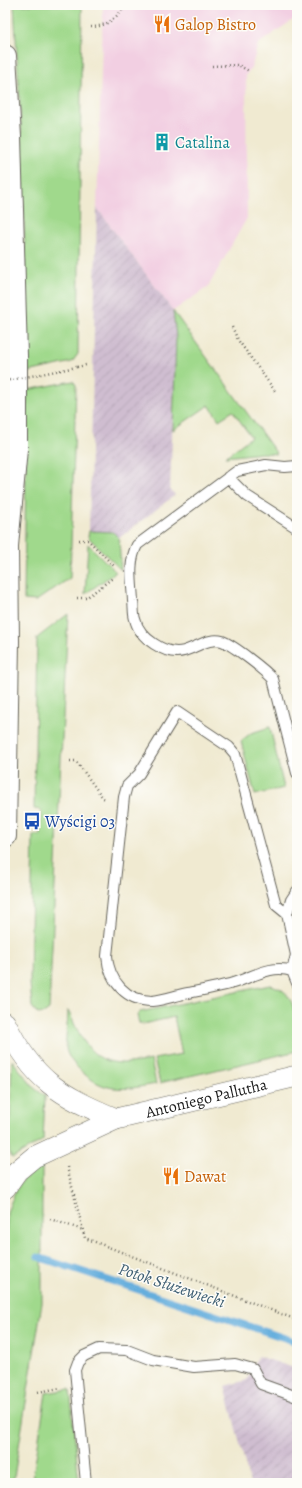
<svg xmlns="http://www.w3.org/2000/svg" width="302" height="1488" font-family="Alegreya,serif">
	<style>
		.built { fill: #f2cfe2 }
		.industrial { fill: url(#industrial-furrows) }
		.green { fill: #a0d98c; stroke: #5e7a54 }
		.lines { fill: none; stroke-linecap: round; stroke-linejoin: round }
		.stream { stroke: #65aedd; stroke-width: 7 }
		.service-casing { stroke: #66645b; stroke-width: 12 }
		.minor-casing { stroke: #66645b; stroke-width: 22 }
		.primary-casing { stroke: #66645b; stroke-width: 24 }
		.path { stroke: #66645b; stroke-width: 2.5; stroke-dasharray: 1 3; stroke-linecap: butt }
		.service { stroke: #fff; stroke-width: 10 }
		.minor { stroke: #fff; stroke-width: 21 }
		.primary { stroke: #fff; stroke-width: 22 }
		.path-bridge { stroke: #66645b; stroke-width: 2.5; stroke-dasharray: 1 3; stroke-linecap: butt }
		.labels { text-anchor: middle; stroke-width: 3; stroke-linejoin: round; paint-order: stroke }
		.food-label { font-size: 16px; fill: #c56008; stroke: #fdfcf7; text-anchor: start }
		.culture-label { font-size: 16px; fill: #0d838f; stroke: #fdfcf7; text-anchor: start }
		.transit-label { font-size: 16px; fill: #164399; stroke: #fdfcf7; text-anchor: start }
		.street-label { font-size: 16px; fill: #1c1c1c; stroke: #fdfcf7 }
		.water-label { font-size: 17px; font-style: italic; fill: #3d5e73; stroke: #fdfcf7 }
	</style>
	<defs>
		<pattern id="industrial-furrows" width="10" height="10" patternUnits="userSpaceOnUse"><rect width="10" height="10" fill="#cfbdd0"/><path d="M-1 1l2-2M0 10L10 0M9 11l2-2" fill="none" stroke="#b1a2b2"/></pattern>
	</defs>
	<rect width="100%" height="100%" fill="#fdfcf7"/>
	<filter id="ink" filterUnits="userSpaceOnUse"><feTurbulence type="fractalNoise" baseFrequency=".025" numOctaves="2"/><feDisplacementMap in="SourceGraphic" scale="8" xChannelSelector="R" yChannelSelector="G"/><feConvolveMatrix kernelMatrix="1 2 1 2 8 2 1 2 1" color-interpolation-filters="sRGB"/></filter>
	<filter id="wash" filterUnits="userSpaceOnUse"><feTurbulence type="fractalNoise" baseFrequency=".012" numOctaves="4" result="noise"/><feDisplacementMap in="SourceGraphic" scale="16" xChannelSelector="R" yChannelSelector="G"/><feGaussianBlur stdDeviation="0.9" result="paint"/><feColorMatrix in="noise" values="0 0 0 0 0 0 0 0 0 0 0 0 0 0 0 0 0 1.4 0 .05"/><feComposite in="paint" operator="in"/></filter>
	<g filter="url(#wash)">
		<rect width="100%" height="100%" fill="#f0ead1"/>
		<path class="built" d="M 103,5 L 297,5 L 297,17 L 258,44 L 252,66 L 246,75 L 247,218 L 208,287 L 173,311 L 97,208 Z"/>
		<path class="industrial" d="M 97,208 L 173,311 L 176,337 L 170,489 L 175,495 L 119,538 L 113,532 L 89,531 Z
			M 258,1356 L 297,1369 L 297,1483 L 250,1483 L 225,1386 L 247,1380 Z"/>
		<path class="green" d="M 14,5 L 82,5 L 78,354 L 72,362 L 28,372 L 22,141 Z
			M 173,311 L 277,454 L 262,453 L 225,457 L 251,437 L 233,411 L 219,420 L 209,405 L 173,430 L 176,337 Z
			M 73,381 L 76,385 L 70,578 L 36,601 L 24,600 L 27,390 Z
			M 89,531 L 113,532 L 119,538 L 121,570 L 88,537 Z
			M 88,544 L 116,572 L 85,594 Z
			M 68,614 L 49,1010 L 45,1013 L 38,1014 L 32,1007 L 30,983 L 33,835 L 40,835 L 41,810 L 34,809 L 37,638 Z
			M 270,727 L 284,788 L 255,795 L 241,741 L 251,733 Z
			M 270,985 C 299,990 297,1027 297,1051 L 160,1083 L 154,1059 L 182,1054 L 174,1017 L 143,1024 L 139,1023 L 137,1015 L 140,1012 Z
			M 68,1010 C 88,1056 100,1070 151,1060 L 156,1084 C 123,1090 104,1094 79,1069 C 73,1063 67,1056 66,1048 C 65,1036 68,1022 68,1010 Z
			M 12,1060 L 34,1088 L 45,1096 L 43,1140 L 13,1158 L 11,1157 L 9,1152 Z
			M 42,1164 L 42,1303 L 13,1483 L 5,1483 L 5,1283 L 7,1212 L 16,1190 L 23,1180 Z
			M 70,1389 L 79,1483 L 32,1483 L 46,1393 Z"/>
		<g class="lines">
			<path class="stream" d="M 38,1257 L 297,1342"/>
		</g>
	</g>
	<g filter="url(#ink)">
		<g class="lines">
			<g class="service-casing">
				<path id="service" d="M 297,466 L 285,467 L 266,465 L 237,471 L 137,545 C 128,563 132,581 133,601 C 134,607 133,614 135,619 C 139,638 166,656 184,651 C 195,648 210,637 222,641 C 233,645 265,670 273,679 L 297,773
					M 228,477 L 247,496 L 297,528
					M 287,914 L 276,905 L 235,754 L 229,747 L 177,712 L 139,774 L 127,786 L 124,797 L 107,956 C 109,981 126,1001 152,1001 C 164,1000 177,995 188,993 C 203,990 219,987 233,983 C 253,977 271,964 292,971 L 297,983
					M 292,971 L 296,955 L 287,914 L 291,900 L 297,891
					M 86,1483 L 75,1370 L 78,1362 L 84,1356 L 99,1349 L 127,1350 L 153,1360 L 194,1367 L 235,1364 L 253,1369 L 261,1384 L 297,1397"/>
			</g>
			<g class="minor-casing">
				<g id="minor">
					<path d="M 5,1023 C 33,1080 59,1095 116,1119"/>
					<path id="s1" d="M 5,1188 L 17,1171 L 34,1157 L 116,1119 L 297,1076"/>
				</g>
			</g>
			<g class="primary-casing">
				<path id="primary" d="M 5,56 L 10,137 L 16,356 L 16,449 L 7,546 L 8,641 L 5,836"/>
			</g>
			<path class="path" d="M 91,27 C 106,27 118,17 126,5
				M 212,66 L 238,65 L 249,71
				M 232,327 L 238,340 L 275,391
				M 77,367 L 86,365
				M 79,540 L 88,540 L 114,566
				M 77,598 L 86,598 L 114,577
				M 70,761 L 76,761 L 103,798 L 106,799
				M 67,1167 L 85,1238 L 297,1320
				M 50,1219 L 83,1230
				M 38,1392 L 60,1388
				M 20,1483 L 22,1477"/>
			<use href="#service" class="service"/>
			<use href="#minor" class="minor"/>
			<use href="#primary" class="primary"/>
			<path class="path-bridge" d="M 5,381 L 77,367"/>
		</g>
	</g>
	<defs>
		<g id="restaurant-bare" transform="scale(1.38)"><path d="M-5-6h1v4h1v-4h1v4h1v-4h1v5L-1.5 .5V6h-2V.5L-5-1ZM5-6V6H3V1.5H1.5Q1.5-4 5-6Z" fill="#e8710a" stroke="#fdfcf7" stroke-width="2.5" paint-order="stroke"/></g>
		<g id="building-bare" transform="scale(1.38)"><path d="M-4-6H4V6H1V3H-1V6H-4ZM-2.5-4.3h1.7v1.8h-1.7ZM.8-4.3h1.7v1.8H.8ZM-2.5-1h1.7V.8h-1.7ZM.8-1h1.7V.8H.8Z" fill="#0f9aa8" stroke="#fdfcf7" stroke-width="2.5" paint-order="stroke"/></g>
		<g id="bus-bare" transform="scale(1.38)"><path d="M-5-6H5V4H4V6H2V4H-2V6H-4V4H-5ZM-3.5-4V0h7V-4ZM-3.5 1.2v1.5H-2V1.2ZM2 1.2v1.5H3.5V1.2Z" fill="#1a4fb4" stroke="#fdfcf7" stroke-width="2.5" paint-order="stroke"/></g>
	</defs>
	<g fill-rule="evenodd">
		<use href="#restaurant-bare" x="162" y="24"/>
		<use href="#building-bare" x="162" y="142"/>
		<use href="#bus-bare" x="32" y="821"/>
		<use href="#restaurant-bare" x="171" y="1176"/>
	</g>
	<g class="labels">
		<g class="food-label">
			<text x="175" y="30">Galop Bistro</text>
			<text x="184" y="1182">Dawat</text>
		</g>
		<g class="culture-label">
			<text x="175" y="148">Catalina</text>
		</g>
		<g class="transit-label">
			<text x="45" y="827">Wyścigi 03</text>
		</g>
		<g class="street-label">
			<text dy="6" stroke="none"><textPath href="#s1" startOffset="226">Antoniego Pallutha</textPath></text>
		</g>
		<g class="water-label">
			<text transform="translate(172 1285) rotate(18)" y="6">Potok Służewiecki</text>
		</g>
	</g>
	<rect width="302" height="1488" fill="none" stroke="#fdfcf7" stroke-width="20"/>
</svg>
